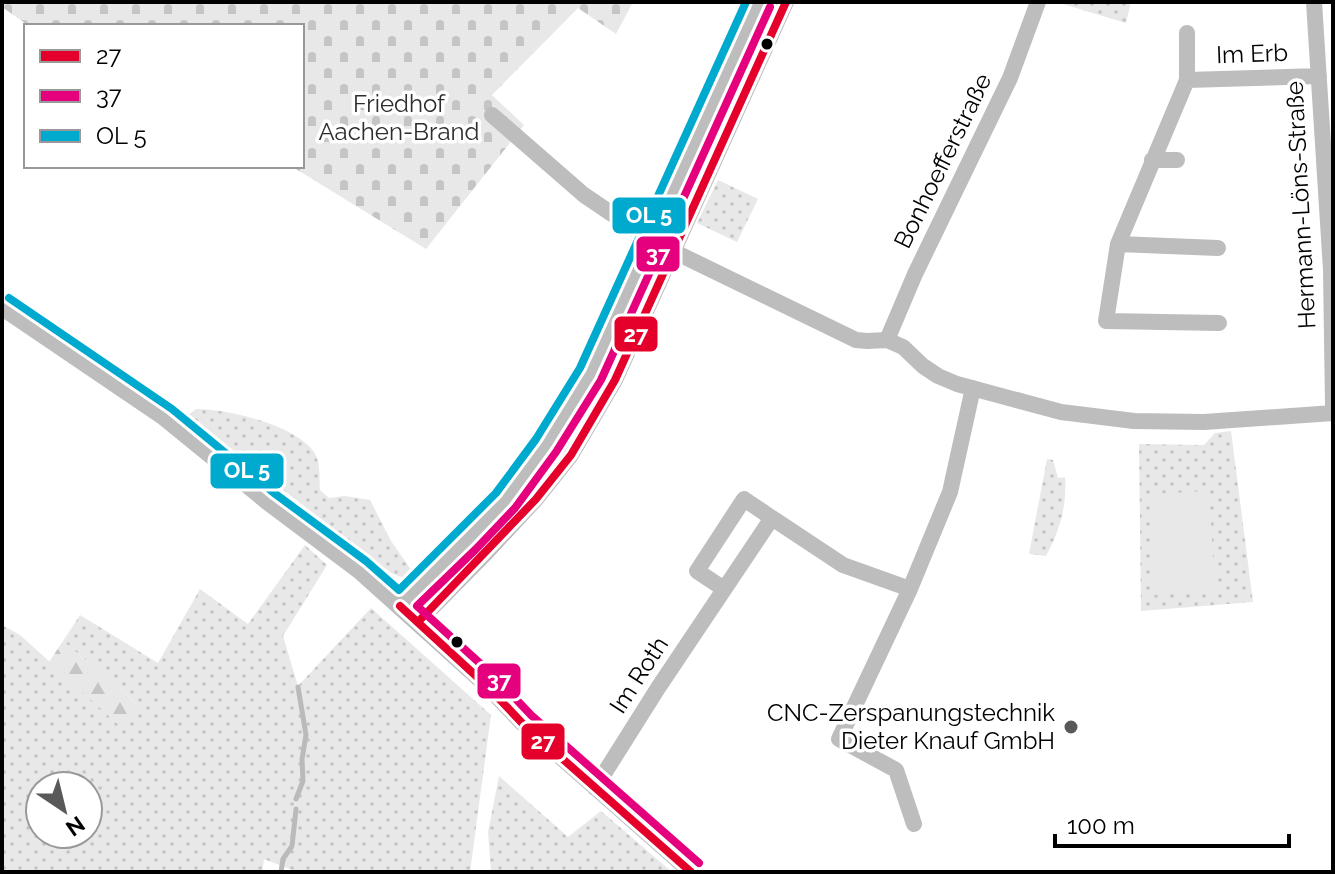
<svg xmlns="http://www.w3.org/2000/svg" width="1335" height="874" font-family="Raleway,sans-serif">
	<style>
		.green { fill: url(#green-dots); fill-rule: evenodd }
		.forest { fill: url(#forest-firs) }
		.cemetery { fill: url(#cemetery-stones) }
		.pitch { fill: #e8e8e8 }
		.lines { fill: none; stroke-linecap: round; stroke-linejoin: round }
		.stream { stroke: #bababa; stroke-width: 5 }
		.minor { stroke: #bdbdbd; stroke-width: 16 }
		.bus-1-casing { stroke: #fff; stroke-width: 14 }
		.bus-2-casing { stroke: #fff; stroke-width: 14 }
		.bus-3-casing { stroke: #fff; stroke-width: 14 }
		.bus-1 { stroke: #e4002b; stroke-width: 8 }
		.bus-2 { stroke: #e5007d; stroke-width: 8 }
		.bus-3 { stroke: #00a9ce; stroke-width: 8 }
		.bus-dot { fill: #000; stroke: #fff; stroke-width: 3 }
		.poi-dot { fill: #595959; stroke: #fff; stroke-width: 3 }
		.labels { text-anchor: middle; stroke-width: 7; stroke-linejoin: round; paint-order: stroke }
		.street-label { font-size: 24px; fill: #000; stroke: #fff }
		.park-label { font-size: 24px; fill: #2d2d2d; stroke: #fff }
		.poi-label { font-size: 24px; fill: #000; stroke: #fff; text-anchor: end }
		.line-badge { stroke: #fff; stroke-width: 3 }
		.badge-label { font-size: 22px; text-anchor: middle; font-weight: bold; fill: #fff }
	</style>
	<defs>
		<pattern id="green-dots" width="8" height="8" patternUnits="userSpaceOnUse" patternTransform="scale(2)"><rect width="8" height="8" fill="#e8e8e8"/><path d="M2 2h.1M6 6h.1" fill="none" stroke="#c5c5c5" stroke-width="1.8" stroke-linecap="round"/></pattern>
		<pattern id="forest-firs" width="22" height="20" patternUnits="userSpaceOnUse" patternTransform="scale(2)"><rect width="22" height="20" fill="#e8e8e8"/><path d="M5 1l3.5 6h-7zM16 11l3.5 6h-7z" fill="#c5c5c5"/></pattern>
		<pattern id="cemetery-stones" width="16" height="16" patternUnits="userSpaceOnUse" patternTransform="scale(2)"><rect width="16" height="16" fill="#e8e8e8"/><path d="M2 7V4a2 2 0 0 1 4 0v3zM10 15v-3a2 2 0 0 1 4 0v3z" fill="#c5c5c5"/></pattern>
	</defs>
	<rect width="100%" height="100%" fill="#fff"/>
	<path class="green" d="M 1056,2 L 1131,2 L 1126,23 Z
		M 718,180 L 758,199 L 737,242 L 697,223 Z
		M 196,409 C 228,409 295,425 314,452 C 321,462 319,478 320,490 L 329,498 L 345,496 L 370,500 L 391,541 L 414,574 L 401,577 L 391,573 L 187,416 Z
		M 1231,431 L 1253,602 L 1141,611 L 1139,444 L 1204,445 L 1215,433 Z
		M 553,445 L 563,452 L 509,519 L 430,599 L 425,594 L 504,514 Z
		M 1047,459 L 1053,460 L 1058,478 L 1065,477 C 1067,506 1060,530 1046,556 L 1029,554 Z
		M 305,545 L 327,565 L 283,636 L 298,686 L 371,608 L 491,715 L 470,872 L 297,872 L 264,859 L 262,872 L 2,872 L 2,625 L 20,635 L 123,728 L 137,704 L 63,641 L 80,615 L 158,663 L 200,589 L 248,624 ZM 40,786 L 88,786 L 88,834 L 40,834 Z
		M 499,776 L 568,837 L 601,811 L 672,872 L 491,872 L 488,832 Z"/>
	<path class="forest" d="M 63,641 L 137,704 L 123,729 L 49,662 Z"/>
	<path class="cemetery" d="M 2,2 L 633,2 L 616,34 L 578,8 L 492,95 L 524,125 L 426,249 L 291,166 L 302,166 L 302,26 L 29,26 L 2,7 Z"/>
	<path class="pitch" d="M 1209,491 L 1215,591 L 1155,595 L 1149,494 Z"/>
	<g class="lines">
		<path class="stream" d="M 296,799 L 303,781 L 302,759 L 306,735 L 298,687
			M 281,872 L 283,859 L 292,846 L 296,809"/>
		<path class="minor" d="M 1314,2 L 1331,270 L 1333,406
			M 1187,80 L 1187,33
			M 492,115 L 584,195 L 652,241 L 856,340 L 867,341 L 887,340 L 903,347 L 923,366 L 938,376 L 957,384 L 1061,412 L 1134,421 L 1204,422 L 1333,413
			M 1152,160 L 1177,160
			M 1118,244 L 1106,321 L 1219,323
			M 1218,248 L 1118,244 L 1187,80 L 1319,76
			M 2,308 L 164,418 L 267,502 L 359,571 L 487,686 L 523,724 L 691,872
			M 887,340 L 915,274 L 1010,78 L 1038,2
			M 724,589 L 697,571 L 744,499 L 772,518
			M 400,606 L 468,540 L 505,501 L 546,446 L 591,374 L 759,2
			M 418,622 L 484,555 L 536,499 L 571,455 L 615,380 L 786,2
			M 595,788 L 658,688 L 772,518 L 843,565 L 910,589
			M 914,824 L 896,770 L 839,739 L 910,589 L 950,492 L 973,388"/>
		<g class="bus-1-casing">
			<path id="bus-1" d="M 400,606 L 487,686 L 523,724 L 691,872
				M 418,622 L 536,499 L 571,455 L 615,380 L 786,2"/>
		</g>
		<g class="bus-2-casing">
			<path id="bus-2" d="M 699,863 L 531,715 L 495,677 L 417,606 L 476,549 L 515,508 L 556,452 L 601,380 L 770,7"/>
		</g>
		<g class="bus-3-casing">
			<path id="bus-3" d="M 9,298 L 172,409 L 274,493 L 366,561 L 399,590 L 496,493 L 536,439 L 580,368 L 746,2"/>
		</g>
		<use href="#bus-1" class="bus-1"/>
		<use href="#bus-2" class="bus-2"/>
		<use href="#bus-3" class="bus-3"/>
	</g>
	<g class="bus-dot">
		<circle cx="767" cy="44" r="7"/>
		<circle cx="457" cy="642" r="7"/>
	</g>
	<circle class="poi-dot" cx="1071" cy="727" r="8"/>
	<g class="labels">
		<g class="street-label">
			<text transform="translate(1252 54) rotate(-2)" y="8">Im Erb</text>
			<text transform="translate(943 161) rotate(-64)" y="8">Bonhoefferstraße</text>
			<text transform="translate(1301 205) rotate(-93)" y="8">Hermann-Löns-Straße</text>
			<text transform="translate(639 675) rotate(-57)" y="8">Im Roth</text>
		</g>
		<g class="park-label">
			<text x="399" y="112">Friedhof<tspan x="399" dy="28">Aachen-Brand</tspan></text>
		</g>
		<g class="poi-label">
			<text x="1055" y="721">CNC-Zerspanungstechnik<tspan x="1055" dy="28">Dieter Knauf GmbH</tspan></text>
		</g>
	</g>
	<g class="line-badge">
		<rect x="611" y="196" width="76" height="39" rx="8" fill="#00a9ce"/>
		<rect x="635" y="235" width="46" height="38" rx="8" fill="#e5007d"/>
		<rect x="613" y="315" width="46" height="38" rx="8" fill="#e4002b"/>
		<rect x="209" y="452" width="76" height="38" rx="8" fill="#00a9ce"/>
		<rect x="476" y="662" width="46" height="38" rx="8" fill="#e5007d"/>
		<rect x="520" y="722" width="46" height="39" rx="8" fill="#e4002b"/>
	</g>
	<g class="badge-label">
		<text x="649" y="223">OL 5</text>
		<text x="658" y="262">37</text>
		<text x="636" y="342">27</text>
		<text x="247" y="478">OL 5</text>
		<text x="499" y="688">37</text>
		<text x="543" y="749">27</text>
	</g>
	<rect width="1335" height="874" fill="none" stroke="#000000" stroke-width="8"/>
	<rect x="24" y="24" width="280" height="144" fill="#ffffff" stroke="#999999" stroke-width="2"/>
	<rect x="40" y="50" width="40" height="12" fill="#e4002b" stroke="#999999" stroke-width="2"/>
	<text x="96" y="64" font-size="24" fill="#000000">27</text>
	<rect x="40" y="90" width="40" height="12" fill="#e5007d" stroke="#999999" stroke-width="2"/>
	<text x="96" y="104" font-size="24" fill="#000000">37</text>
	<rect x="40" y="130" width="40" height="12" fill="#00a9ce" stroke="#999999" stroke-width="2"/>
	<text x="96" y="144" font-size="24" fill="#000000">OL 5</text>
	<g transform="translate(64 810) rotate(145)"><circle r="38" fill="#ffffff" stroke="#999999" stroke-width="2"/>
	<path d="M0-6L14 30L0 20L-14 30Z" fill="#595959"/>
	<text y="-12" font-size="22" font-weight="bold" text-anchor="middle" fill="#000000">N</text>
	</g>
	<path d="M1055 834v12h234v-12" fill="none" stroke="#000000" stroke-width="4"/>
	<text x="1067" y="834" font-size="24" fill="#000000" stroke="#ffffff" stroke-width="6" paint-order="stroke">100 m</text>
</svg>
